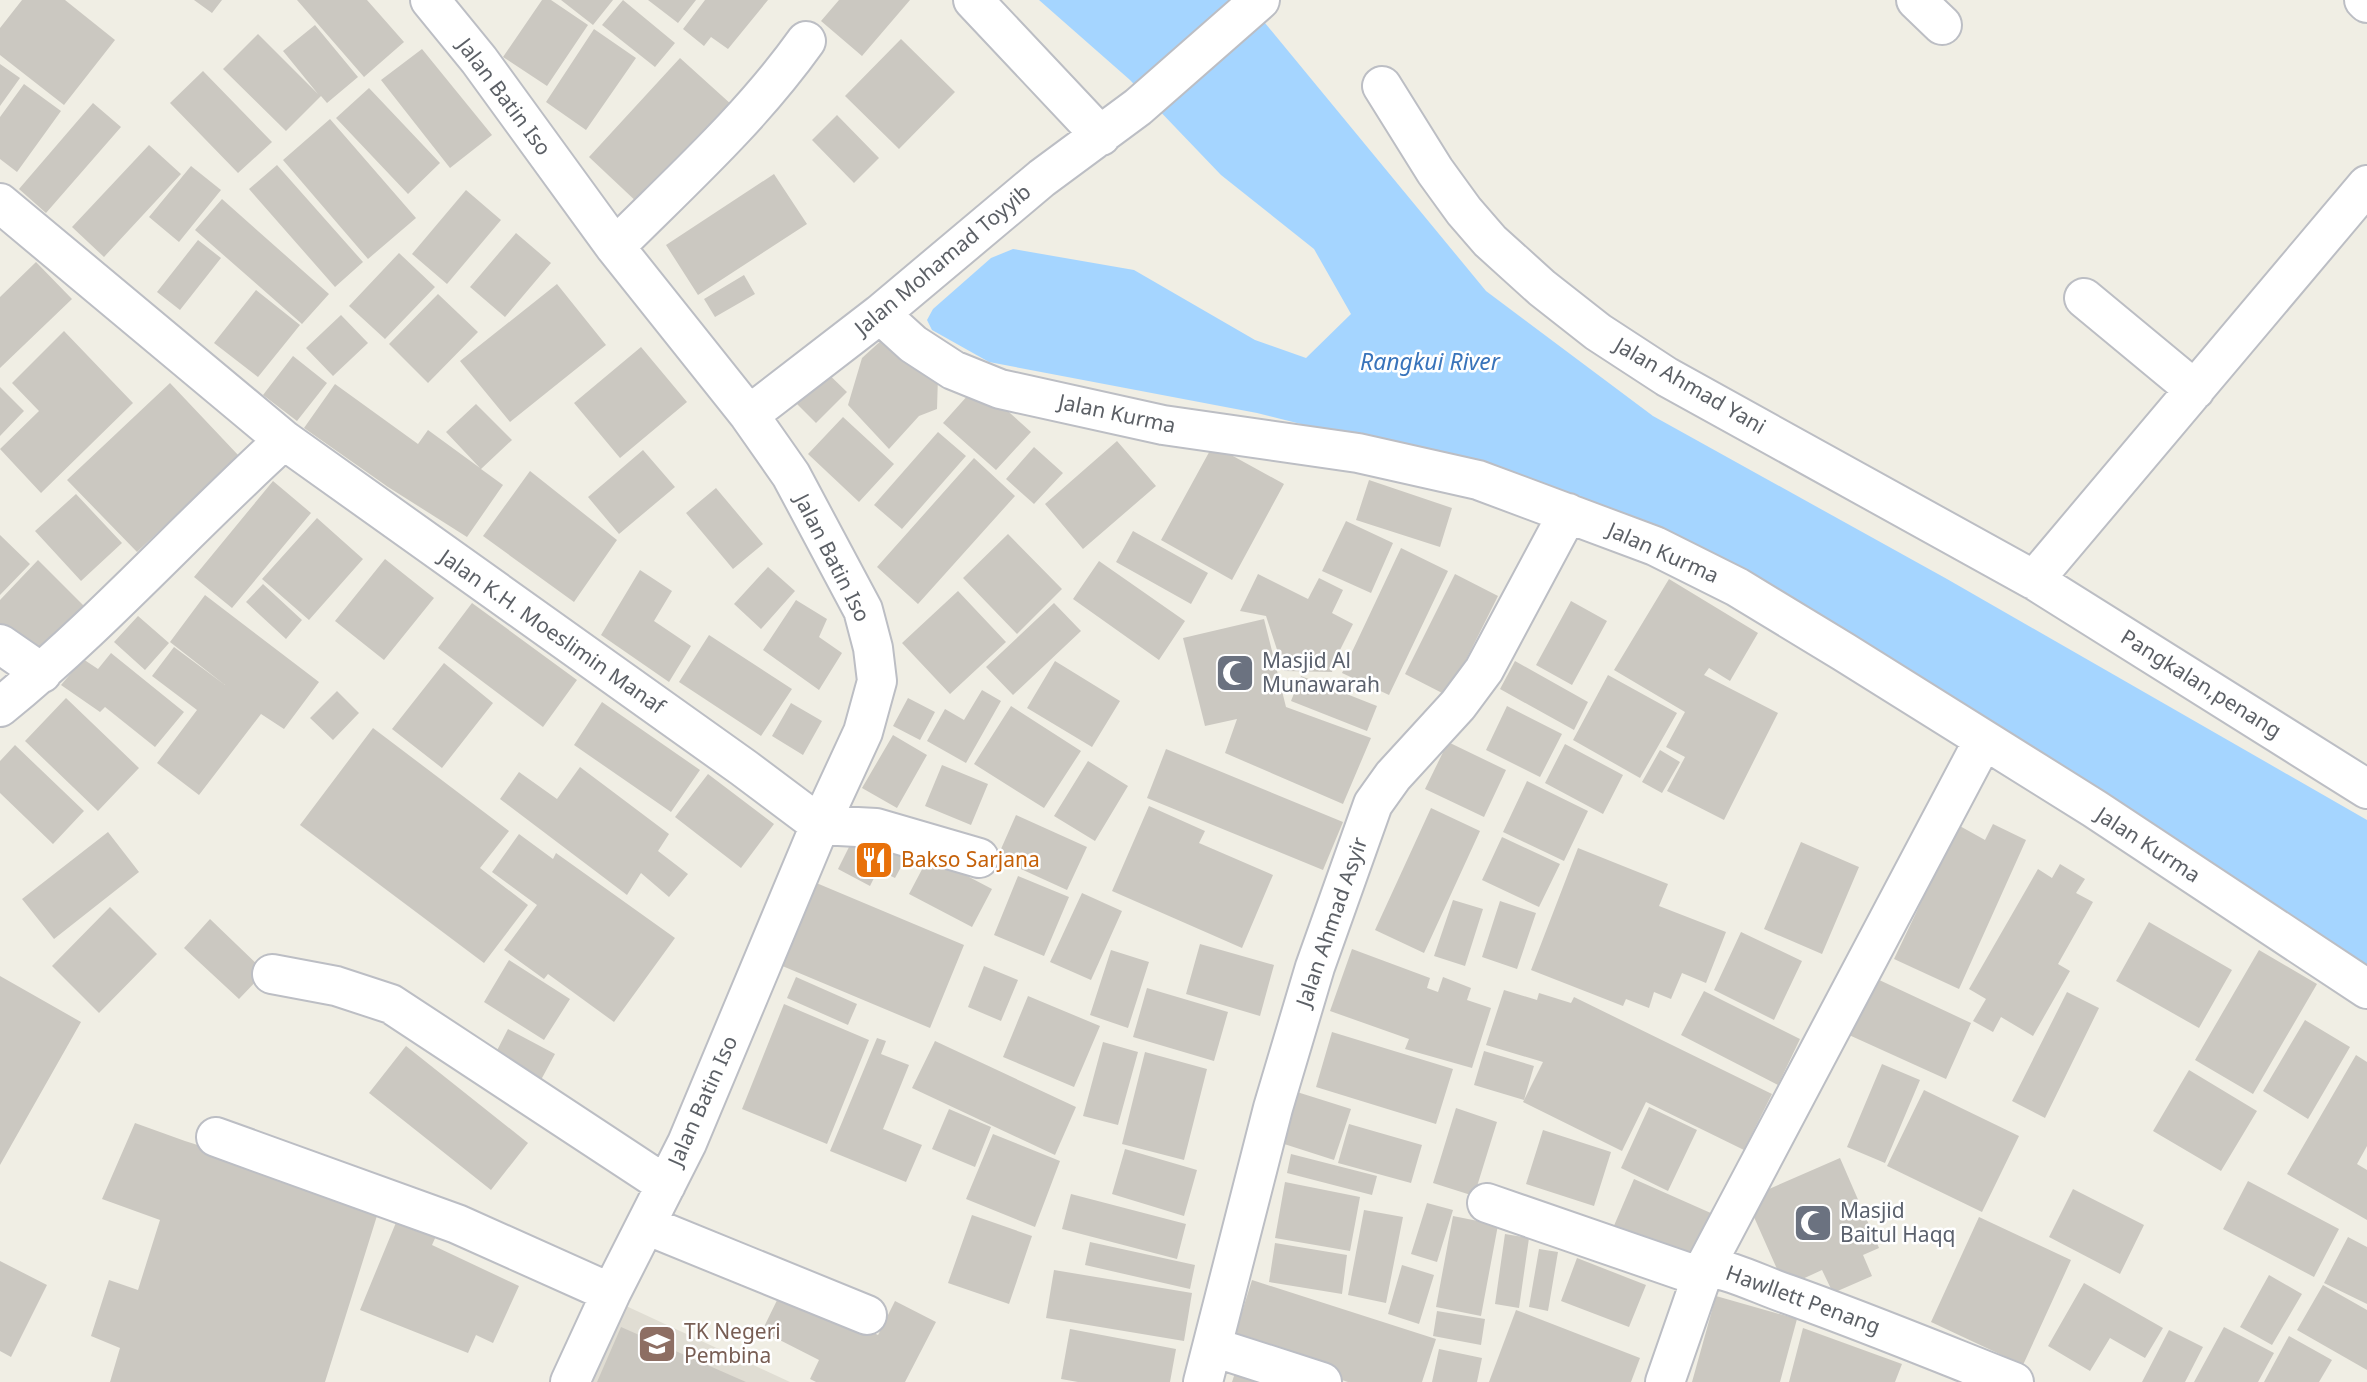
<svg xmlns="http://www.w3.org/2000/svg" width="2367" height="1382" font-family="'Noto Sans',sans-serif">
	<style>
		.education { fill: #e0ddd3 }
		.water { fill: #a5d5ff }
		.building { fill: #cbc8c1 }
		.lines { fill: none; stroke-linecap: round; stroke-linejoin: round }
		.minor-casing { stroke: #bcbec4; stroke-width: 42 }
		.minor { stroke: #fff; stroke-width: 38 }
		.labels { text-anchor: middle; stroke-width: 5; stroke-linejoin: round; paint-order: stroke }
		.street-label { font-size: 21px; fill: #5c6066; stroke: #fff }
		.worship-label { font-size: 21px; fill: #5b616d; stroke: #fff; text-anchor: start }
		.food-label { font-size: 21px; fill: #c56008; stroke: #fff; text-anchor: start }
		.education-label { font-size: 21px; fill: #785e54; stroke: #fff; text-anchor: start }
		.water-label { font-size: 23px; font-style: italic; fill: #3974bb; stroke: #fff }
	</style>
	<rect width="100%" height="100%" fill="#f0eee4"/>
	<path class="education" d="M 624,1305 L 790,1382 L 591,1382 Z"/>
	<path class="water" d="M 1039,0 L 1246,0 L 1486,291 L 1653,416 L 1947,579 L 2367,820 L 2367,971 L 1516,478 L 1257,413 L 989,362 L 932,330 L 927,320 L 933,309 L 991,258 L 1013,249 L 1134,270 L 1255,340 L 1306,358 L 1351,314 L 1314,249 L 1221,175 L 1130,80 Z"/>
	<path class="building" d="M 22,0 L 65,0 L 115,40 L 64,105 L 0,55 L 0,28 Z
		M 194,0 L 222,0 L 212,13 Z
		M 297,0 L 367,0 L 404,42 L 364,77 Z
		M 542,0 L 551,0 L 588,25 L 547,86 L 503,57 Z
		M 561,0 L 613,0 L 593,25 Z
		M 623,0 L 675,43 L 655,67 L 602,25 Z
		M 648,0 L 696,0 L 678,23 Z
		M 705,0 L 768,0 L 728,49 L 711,37 L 704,46 L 683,29 Z
		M 839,0 L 910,0 L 862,56 L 821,21 Z
		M 315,25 L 358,77 L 327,103 L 321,96 L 286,131 L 223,69 L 258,34 L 318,94 L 283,51 Z
		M 594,29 L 636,58 L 586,130 L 546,102 Z
		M 901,39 L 955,92 L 899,149 L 845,96 Z
		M 422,49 L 492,135 L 450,168 L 381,80 Z
		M 680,58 L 732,105 L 640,205 L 589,157 Z
		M 0,64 L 20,78 L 0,106 Z
		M 203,71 L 272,142 L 238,173 L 170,103 Z
		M 24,84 L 61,111 L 17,172 L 0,159 L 0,117 Z
		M 369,88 L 440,163 L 408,194 L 336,118 Z
		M 93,103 L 121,127 L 46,213 L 19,189 Z
		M 837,115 L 879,158 L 854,183 L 812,140 Z
		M 330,119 L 416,218 L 368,259 L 283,160 Z
		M 149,145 L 181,174 L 104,257 L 72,227 Z
		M 277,165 L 363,262 L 335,287 L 249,189 Z
		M 191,166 L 221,190 L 179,242 L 149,217 Z
		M 774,174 L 807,224 L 698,295 L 666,245 Z
		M 466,190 L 501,220 L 447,284 L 412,254 Z
		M 222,199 L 329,294 L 302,324 L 195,230 Z
		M 516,233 L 551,263 L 505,317 L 470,287 Z
		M 198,240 L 221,258 L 180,310 L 157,292 Z
		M 399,253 L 435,287 L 385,339 L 349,306 Z
		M 36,262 L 72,299 L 0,368 L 0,297 Z
		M 744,275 L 755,294 L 715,317 L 704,299 Z
		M 557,284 L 606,345 L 510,422 L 460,361 Z
		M 256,290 L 300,325 L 258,377 L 214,343 Z
		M 438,294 L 478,332 L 428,383 L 389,344 Z
		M 341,315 L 368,343 L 333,376 L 306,348 Z
		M 64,331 L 133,403 L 41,493 L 0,449 L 39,411 L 12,383 Z
		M 884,338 L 938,376 L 937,409 L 919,416 L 889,449 L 848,405 L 862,358 Z
		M 641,347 L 687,402 L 620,458 L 574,403 Z
		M 293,356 L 327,383 L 297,421 L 263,395 Z
		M 817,363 L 847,392 L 816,423 L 787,394 Z
		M 170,383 L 239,456 L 137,552 L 67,480 Z
		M 335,384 L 418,444 L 428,430 L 480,468 L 446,432 L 476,404 L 512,440 L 481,469 L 503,485 L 467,537 L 388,487 L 304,428 Z
		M 978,384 L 1031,432 L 996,470 L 943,423 Z
		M 0,387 L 24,411 L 0,436 Z
		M 843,417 L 894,464 L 859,502 L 808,454 Z
		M 938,432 L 966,456 L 902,529 L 874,505 Z
		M 1117,441 L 1156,486 L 1083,549 L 1045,504 Z
		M 1213,445 L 1284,484 L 1232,580 L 1161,540 Z
		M 1034,447 L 1063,473 L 1034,504 L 1006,479 Z
		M 643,450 L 675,487 L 619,534 L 588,497 Z
		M 974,458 L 1015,496 L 918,604 L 877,567 Z
		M 530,471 L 617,540 L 574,602 L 483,536 Z
		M 1369,480 L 1452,508 L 1440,547 L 1356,520 Z
		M 273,481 L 311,513 L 232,608 L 194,577 Z
		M 716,488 L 763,544 L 733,569 L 686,513 Z
		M 76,494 L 122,543 L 81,581 L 35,531 Z
		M 317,518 L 363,559 L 309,620 L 262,579 Z
		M 1346,521 L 1393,543 L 1371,593 L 1322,571 Z
		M 1133,531 L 1208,573 L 1191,604 L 1116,562 Z
		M 1008,534 L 1062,589 L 1017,634 L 963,578 Z
		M 0,535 L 30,564 L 0,595 Z
		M 1401,548 L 1448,571 L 1389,695 L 1342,673 Z
		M 385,559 L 434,598 L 384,660 L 335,621 Z
		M 38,560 L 85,607 L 36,658 L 0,623 L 0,600 Z
		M 1099,561 L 1185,621 L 1159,660 L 1073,599 Z
		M 768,567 L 795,591 L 761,629 L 734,604 Z
		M 640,570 L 672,591 L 654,621 L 691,646 L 669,682 L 601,635 Z
		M 1258,574 L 1308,599 L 1319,578 L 1343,590 L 1332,613 L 1353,624 L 1335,660 L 1332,672 L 1284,671 L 1266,616 L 1240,611 Z
		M 1455,574 L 1498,596 L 1448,696 L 1405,674 Z
		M 1669,579 L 1758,633 L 1730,681 L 1709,668 L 1704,675 L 1778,713 L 1724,820 L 1667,791 L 1685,757 L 1666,747 L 1685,712 L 1614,670 Z
		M 263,584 L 302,620 L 286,639 L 246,602 Z
		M 958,591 L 1006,642 L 950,694 L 902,643 Z
		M 205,595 L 319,682 L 284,729 L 261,714 L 199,795 L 157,763 L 197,710 L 152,676 L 174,647 L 225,685 L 170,642 Z
		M 796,600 L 827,619 L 819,637 L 842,653 L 819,690 L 763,650 Z
		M 1571,601 L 1607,621 L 1572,685 L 1536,665 Z
		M 472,603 L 577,680 L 543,727 L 438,648 Z
		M 1054,603 L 1081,631 L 1013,695 L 986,667 Z
		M 138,616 L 169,643 L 145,670 L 114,642 Z
		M 1264,619 L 1286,707 L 1371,738 L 1343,804 L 1225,753 L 1237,719 L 1205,726 L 1183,638 Z
		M 709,635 L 792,689 L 761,736 L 679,682 Z
		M 111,653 L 184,712 L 155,747 L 105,707 L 100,712 L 61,685 L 83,659 L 98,669 Z
		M 1055,661 L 1120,701 L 1092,747 L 1027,708 Z
		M 1515,661 L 1588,702 L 1574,730 L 1500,689 Z
		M 444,663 L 493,703 L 442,768 L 392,729 Z
		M 1608,675 L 1677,713 L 1640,778 L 1573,740 Z
		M 1301,676 L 1377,706 L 1367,731 L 1291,701 Z
		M 982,690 L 1001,701 L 966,763 L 927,741 L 945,709 L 964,720 Z
		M 337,691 L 359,713 L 333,740 L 310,718 Z
		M 66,698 L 139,768 L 98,811 L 25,741 Z
		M 908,698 L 935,712 L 920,740 L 893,726 Z
		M 602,702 L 700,770 L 671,812 L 574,745 Z
		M 791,703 L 822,721 L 803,755 L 772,736 Z
		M 1011,706 L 1081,751 L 1044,808 L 974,764 Z
		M 1507,706 L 1562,734 L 1540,777 L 1486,750 Z
		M 373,728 L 509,831 L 480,868 L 528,905 L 484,963 L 300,825 Z
		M 893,735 L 927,755 L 897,808 L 862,788 Z
		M 1448,742 L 1506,770 L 1484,817 L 1425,789 Z
		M 1565,744 L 1623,775 L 1603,814 L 1545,783 Z
		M 15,745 L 84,811 L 53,844 L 0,793 L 0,761 Z
		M 1166,749 L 1343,822 L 1323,870 L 1147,798 Z
		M 1660,750 L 1680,762 L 1662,793 L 1642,782 Z
		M 1088,761 L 1128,786 L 1095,841 L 1054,816 Z
		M 942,765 L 988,784 L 971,825 L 925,806 Z
		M 580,767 L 669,834 L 658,851 L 688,874 L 669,897 L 641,873 L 627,895 L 500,799 L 519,772 L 557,799 Z
		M 708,774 L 774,824 L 741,868 L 675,817 Z
		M 1527,781 L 1588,811 L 1564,861 L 1503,832 Z
		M 1149,806 L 1205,831 L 1199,843 L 1273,875 L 1242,948 L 1112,891 Z
		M 1431,808 L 1480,831 L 1424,953 L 1375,930 Z
		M 1016,815 L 1087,847 L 1067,890 L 997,858 Z
		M 1993,824 L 2026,840 L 1959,989 L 1894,959 L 1958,825 L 1985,840 Z
		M 879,830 L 912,847 L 895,878 L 878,870 L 870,886 L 838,869 L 852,841 L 870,850 Z
		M 108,832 L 139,872 L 54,939 L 22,899 Z
		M 519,834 L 553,859 L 556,853 L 675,938 L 614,1022 L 548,974 L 544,979 L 504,950 L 537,905 L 492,872 Z
		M 1502,837 L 1560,864 L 1539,907 L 1482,880 Z
		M 1801,842 L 1859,867 L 1822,954 L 1764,929 Z
		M 1578,848 L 1668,884 L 1659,906 L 1726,932 L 1706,983 L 1682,973 L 1671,999 L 1654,992 L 1649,1008 L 1626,999 L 1623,1006 L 1531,970 Z
		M 929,856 L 992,889 L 972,927 L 909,894 Z
		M 2060,864 L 2085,879 L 2076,893 L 2093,902 L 2058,964 L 2070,971 L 2033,1036 L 2001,1017 L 1993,1032 L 1973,1021 L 1986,999 L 1969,989 L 2038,869 L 2052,878 Z
		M 1018,876 L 1069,897 L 1044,956 L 994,935 Z
		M 814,882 L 964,945 L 930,1028 L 780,965 Z
		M 1082,893 L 1122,911 L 1091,980 L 1050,962 Z
		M 1453,900 L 1483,909 L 1465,966 L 1434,956 Z
		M 1500,901 L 1536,913 L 1517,969 L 1482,957 Z
		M 110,907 L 157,954 L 99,1013 L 52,966 Z
		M 210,919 L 265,972 L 239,999 L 184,948 Z
		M 2149,922 L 2232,970 L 2199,1028 L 2116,981 Z
		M 1741,932 L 1802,961 L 1774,1020 L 1714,990 Z
		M 1200,944 L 1274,965 L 1260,1016 L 1186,994 Z
		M 1352,949 L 1430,978 L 1427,988 L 1438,992 L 1443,977 L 1471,988 L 1467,1000 L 1491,1008 L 1472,1068 L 1405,1049 L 1409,1039 L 1330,1011 Z
		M 1111,950 L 1149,962 L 1128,1028 L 1090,1015 Z
		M 2259,950 L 2317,984 L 2253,1094 L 2195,1060 Z
		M 509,960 L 570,999 L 544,1040 L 484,1002 Z
		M 984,966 L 1018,980 L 1001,1021 L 968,1007 Z
		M 0,976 L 81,1022 L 0,1165 Z
		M 796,977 L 857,1004 L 848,1025 L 787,998 Z
		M 1875,978 L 1971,1023 L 1946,1079 L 1849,1035 Z
		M 1147,988 L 1228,1012 L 1214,1061 L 1133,1037 Z
		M 1504,990 L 1537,1000 L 1539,993 L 1571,1003 L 1574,997 L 1772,1094 L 1744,1150 L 1646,1102 L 1622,1151 L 1523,1102 L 1543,1062 L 1486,1045 Z
		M 1704,991 L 1800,1039 L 1778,1085 L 1681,1035 Z
		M 2067,992 L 2099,1008 L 2045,1118 L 2012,1101 Z
		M 1028,996 L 1100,1026 L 1074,1087 L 1003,1057 Z
		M 784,1004 L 869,1040 L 827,1144 L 742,1109 Z
		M 2305,1020 L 2350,1047 L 2308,1119 L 2263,1091 Z
		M 508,1029 L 555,1054 L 535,1091 L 489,1066 Z
		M 1332,1032 L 1453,1069 L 1436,1124 L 1316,1087 Z
		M 877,1038 L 886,1041 L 881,1054 L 909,1065 L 883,1129 L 922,1145 L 906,1182 L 830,1151 Z
		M 935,1041 L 1076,1107 L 1055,1155 L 912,1088 Z
		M 1103,1042 L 1138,1052 L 1118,1125 L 1083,1116 Z
		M 406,1046 L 528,1143 L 491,1190 L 369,1093 Z
		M 1484,1051 L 1534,1066 L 1524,1100 L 1474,1085 Z
		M 1145,1052 L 1207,1069 L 1184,1160 L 1122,1144 Z
		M 2356,1055 L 2367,1062 L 2367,1146 L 2357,1164 L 2367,1170 L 2367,1220 L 2287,1174 Z
		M 1882,1064 L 1920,1080 L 1885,1163 L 1847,1147 Z
		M 2189,1070 L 2257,1111 L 2221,1171 L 2153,1131 Z
		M 1924,1090 L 2019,1136 L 1982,1212 L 1887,1166 Z
		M 1297,1092 L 1351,1109 L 1334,1160 L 1281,1143 Z
		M 1649,1107 L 1697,1130 L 1668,1191 L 1621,1168 Z
		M 1456,1108 L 1497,1122 L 1474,1196 L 1433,1183 Z
		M 949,1109 L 991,1127 L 975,1167 L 932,1149 Z
		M 135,1123 L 185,1141 L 381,1203 L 325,1382 L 110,1382 L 120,1348 L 91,1336 L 109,1280 L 138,1290 L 160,1220 L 102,1199 Z
		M 1349,1124 L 1422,1145 L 1411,1183 L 1338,1163 Z
		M 1543,1130 L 1611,1152 L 1594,1206 L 1526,1184 Z
		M 993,1134 L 1060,1161 L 1035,1227 L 966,1199 Z
		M 1125,1149 L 1197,1170 L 1184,1216 L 1112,1194 Z
		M 1291,1154 L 1377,1176 L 1372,1195 L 1287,1173 Z
		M 1840,1158 L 1879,1248 L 1863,1255 L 1872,1276 L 1833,1293 L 1822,1270 L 1785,1287 L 1746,1199 Z
		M 1634,1179 L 1713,1214 L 1689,1269 L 1610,1235 Z
		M 2248,1181 L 2339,1229 L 2314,1277 L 2223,1229 Z
		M 1285,1182 L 1360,1197 L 1350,1251 L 1275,1238 Z
		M 2073,1189 L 2144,1225 L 2120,1274 L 2049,1237 Z
		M 1071,1194 L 1186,1224 L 1177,1259 L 1062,1229 Z
		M 1427,1203 L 1453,1210 L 1437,1262 L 1411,1254 Z
		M 402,1208 L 441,1225 L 432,1245 L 519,1286 L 493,1343 L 476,1335 L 468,1353 L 360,1310 Z
		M 1364,1210 L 1403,1217 L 1386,1303 L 1348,1295 Z
		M 972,1215 L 1032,1236 L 1009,1304 L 948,1283 Z
		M 1453,1216 L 1498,1225 L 1481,1316 L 1436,1307 Z
		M 1979,1217 L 2071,1260 L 2023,1365 L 1931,1322 Z
		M 1505,1234 L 1529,1238 L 1519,1308 L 1495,1304 Z
		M 2348,1237 L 2367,1247 L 2367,1304 L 2324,1283 Z
		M 1090,1242 L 1195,1265 L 1190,1289 L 1085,1265 Z
		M 1275,1243 L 1347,1255 L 1342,1294 L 1269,1282 Z
		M 1539,1249 L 1558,1252 L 1548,1311 L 1529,1307 Z
		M 1577,1258 L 1646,1285 L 1629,1327 L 1561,1301 Z
		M 0,1261 L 47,1285 L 11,1357 L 0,1351 Z
		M 1402,1265 L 1434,1275 L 1419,1324 L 1388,1314 Z
		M 1054,1270 L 1192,1293 L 1184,1341 L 1046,1318 Z
		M 2269,1275 L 2302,1294 L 2272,1345 L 2240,1327 Z
		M 1252,1280 L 1436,1339 L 1422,1382 L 1348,1382 L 1232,1344 Z
		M 2084,1283 L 2163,1328 L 2145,1358 L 2110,1338 L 2090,1371 L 2048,1346 Z
		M 2323,1285 L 2367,1310 L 2367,1370 L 2297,1330 Z
		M 783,1288 L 878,1335 L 895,1301 L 936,1322 L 905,1382 L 816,1382 L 810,1379 L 819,1360 L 762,1331 Z
		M 1716,1296 L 1797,1319 L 1780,1382 L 1692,1382 Z
		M 1516,1310 L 1640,1358 L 1631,1382 L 1489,1382 Z
		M 1437,1311 L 1485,1319 L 1481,1345 L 1433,1336 Z
		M 621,1327 L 746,1382 L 597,1382 Z
		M 2224,1327 L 2274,1353 L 2258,1382 L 2194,1382 Z
		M 1803,1328 L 1902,1364 L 1895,1382 L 1789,1382 Z
		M 1070,1329 L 1176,1349 L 1170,1382 L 1078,1382 L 1061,1379 Z
		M 2169,1330 L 2203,1347 L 2185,1382 L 2142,1382 Z
		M 2289,1336 L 2332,1360 L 2319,1382 L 2264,1382 Z
		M 1439,1349 L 1482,1358 L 1477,1382 L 1432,1382 Z
		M 1237,1367 L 1282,1382 L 1232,1382 Z"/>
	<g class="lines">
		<g class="minor-casing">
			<path id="minor" d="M 430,0 L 479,60 L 615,247 L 749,415 L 791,475 L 863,610 L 873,648 L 877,681 L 863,732 L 820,825 L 687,1143 L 611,1293 L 570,1382
				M 973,0 L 1101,136
				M 1916,0 L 1942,25
				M 2364,0 L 2367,3
				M 1382,86 L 1435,171 L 1464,211 L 1490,241 L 1542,288 L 1598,332 L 1667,377 L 2034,580 L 2367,789
				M 0,203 L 284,440
				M 615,247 C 682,180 751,118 806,41
				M 2084,298 L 2195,390
				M 880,314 L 913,344 L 953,370 L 1000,389 L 1163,425 L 1358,453 L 1478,480 L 1655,546 L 1737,587 L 1844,652 L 2095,809 L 2367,989
				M 749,415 L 880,314 L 1042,178 L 1138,107 L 1260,0
				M 2034,580 L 2367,185
				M 0,644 L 42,673
				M 0,707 C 101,625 188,527 284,440 L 744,768 L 820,825 L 876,828 L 979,858
				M 272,974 L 336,986 L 391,1004 L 666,1185
				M 216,1137 L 457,1224 L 611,1293
				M 1487,1203 L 1701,1277
				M 646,1225 L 867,1315
				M 1705,1267 L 1983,741
				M 1213,1347 L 1322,1382
				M 1203,1382 L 1273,1108 L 1315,967 L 1373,804 L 1393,776 L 1458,705 L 1484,670 L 1568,513
				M 1665,1382 L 1705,1267 C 1733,1270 1760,1285 1787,1294 C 1863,1321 1938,1352 2014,1382"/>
		</g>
		<use href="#minor" class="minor"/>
	</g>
	<defs>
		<g id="mosque-square" transform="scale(2.0125)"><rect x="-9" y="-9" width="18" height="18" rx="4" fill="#6b7280" stroke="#fff"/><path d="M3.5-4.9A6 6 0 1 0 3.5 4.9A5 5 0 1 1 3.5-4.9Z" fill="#fff"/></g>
		<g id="restaurant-square" transform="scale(2.0125)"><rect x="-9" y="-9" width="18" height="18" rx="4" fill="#e8710a" stroke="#fff"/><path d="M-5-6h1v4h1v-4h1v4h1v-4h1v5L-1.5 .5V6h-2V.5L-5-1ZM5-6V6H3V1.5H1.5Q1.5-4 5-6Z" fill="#fff"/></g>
		<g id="school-square" transform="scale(2.0125)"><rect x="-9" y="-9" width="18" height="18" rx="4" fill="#8d6e63" stroke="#fff"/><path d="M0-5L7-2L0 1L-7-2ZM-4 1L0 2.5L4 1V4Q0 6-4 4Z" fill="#fff"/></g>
	</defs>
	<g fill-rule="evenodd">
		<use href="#mosque-square" x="1235" y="673"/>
		<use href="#restaurant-square" x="874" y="860"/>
		<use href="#mosque-square" x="1813" y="1223"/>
		<use href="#school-square" x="657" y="1344"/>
	</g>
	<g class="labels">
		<g class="street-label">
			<text transform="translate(504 97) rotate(53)" y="7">Jalan Batin Iso</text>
			<text transform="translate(943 260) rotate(-40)" y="7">Jalan Mohamad Toyyib</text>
			<text transform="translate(1690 386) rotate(30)" y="7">Jalan Ahmad Yani</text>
			<text transform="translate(1117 414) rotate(12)" y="7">Jalan Kurma</text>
			<text transform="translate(1663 553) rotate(24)" y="7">Jalan Kurma</text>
			<text transform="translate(832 558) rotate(63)" y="7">Jalan Batin Iso</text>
			<text transform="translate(552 632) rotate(35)" y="7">Jalan K.H. Moeslimin Manaf</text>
			<text transform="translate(2201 684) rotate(32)" y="7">Pangkalan,penang</text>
			<text transform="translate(2148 845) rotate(33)" y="7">Jalan Kurma</text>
			<text transform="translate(1332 922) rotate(-71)" y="7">Jalan Ahmad Asyir</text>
			<text transform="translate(703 1101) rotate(-66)" y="7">Jalan Batin Iso</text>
			<text transform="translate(1803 1300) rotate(20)" y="7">Hawllett Penang</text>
		</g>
		<g class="worship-label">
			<text x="1262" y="668">Masjid Al<tspan x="1262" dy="24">Munawarah</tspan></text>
			<text x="1840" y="1218">Masjid<tspan x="1840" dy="24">Baitul Haqq</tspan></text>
		</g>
		<g class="food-label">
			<text x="901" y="867">Bakso Sarjana</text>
		</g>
		<g class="education-label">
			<text x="684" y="1339">TK Negeri<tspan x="684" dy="24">Pembina</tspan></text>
		</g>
		<g class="water-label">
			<text x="1430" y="370">Rangkui River</text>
		</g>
	</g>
</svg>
